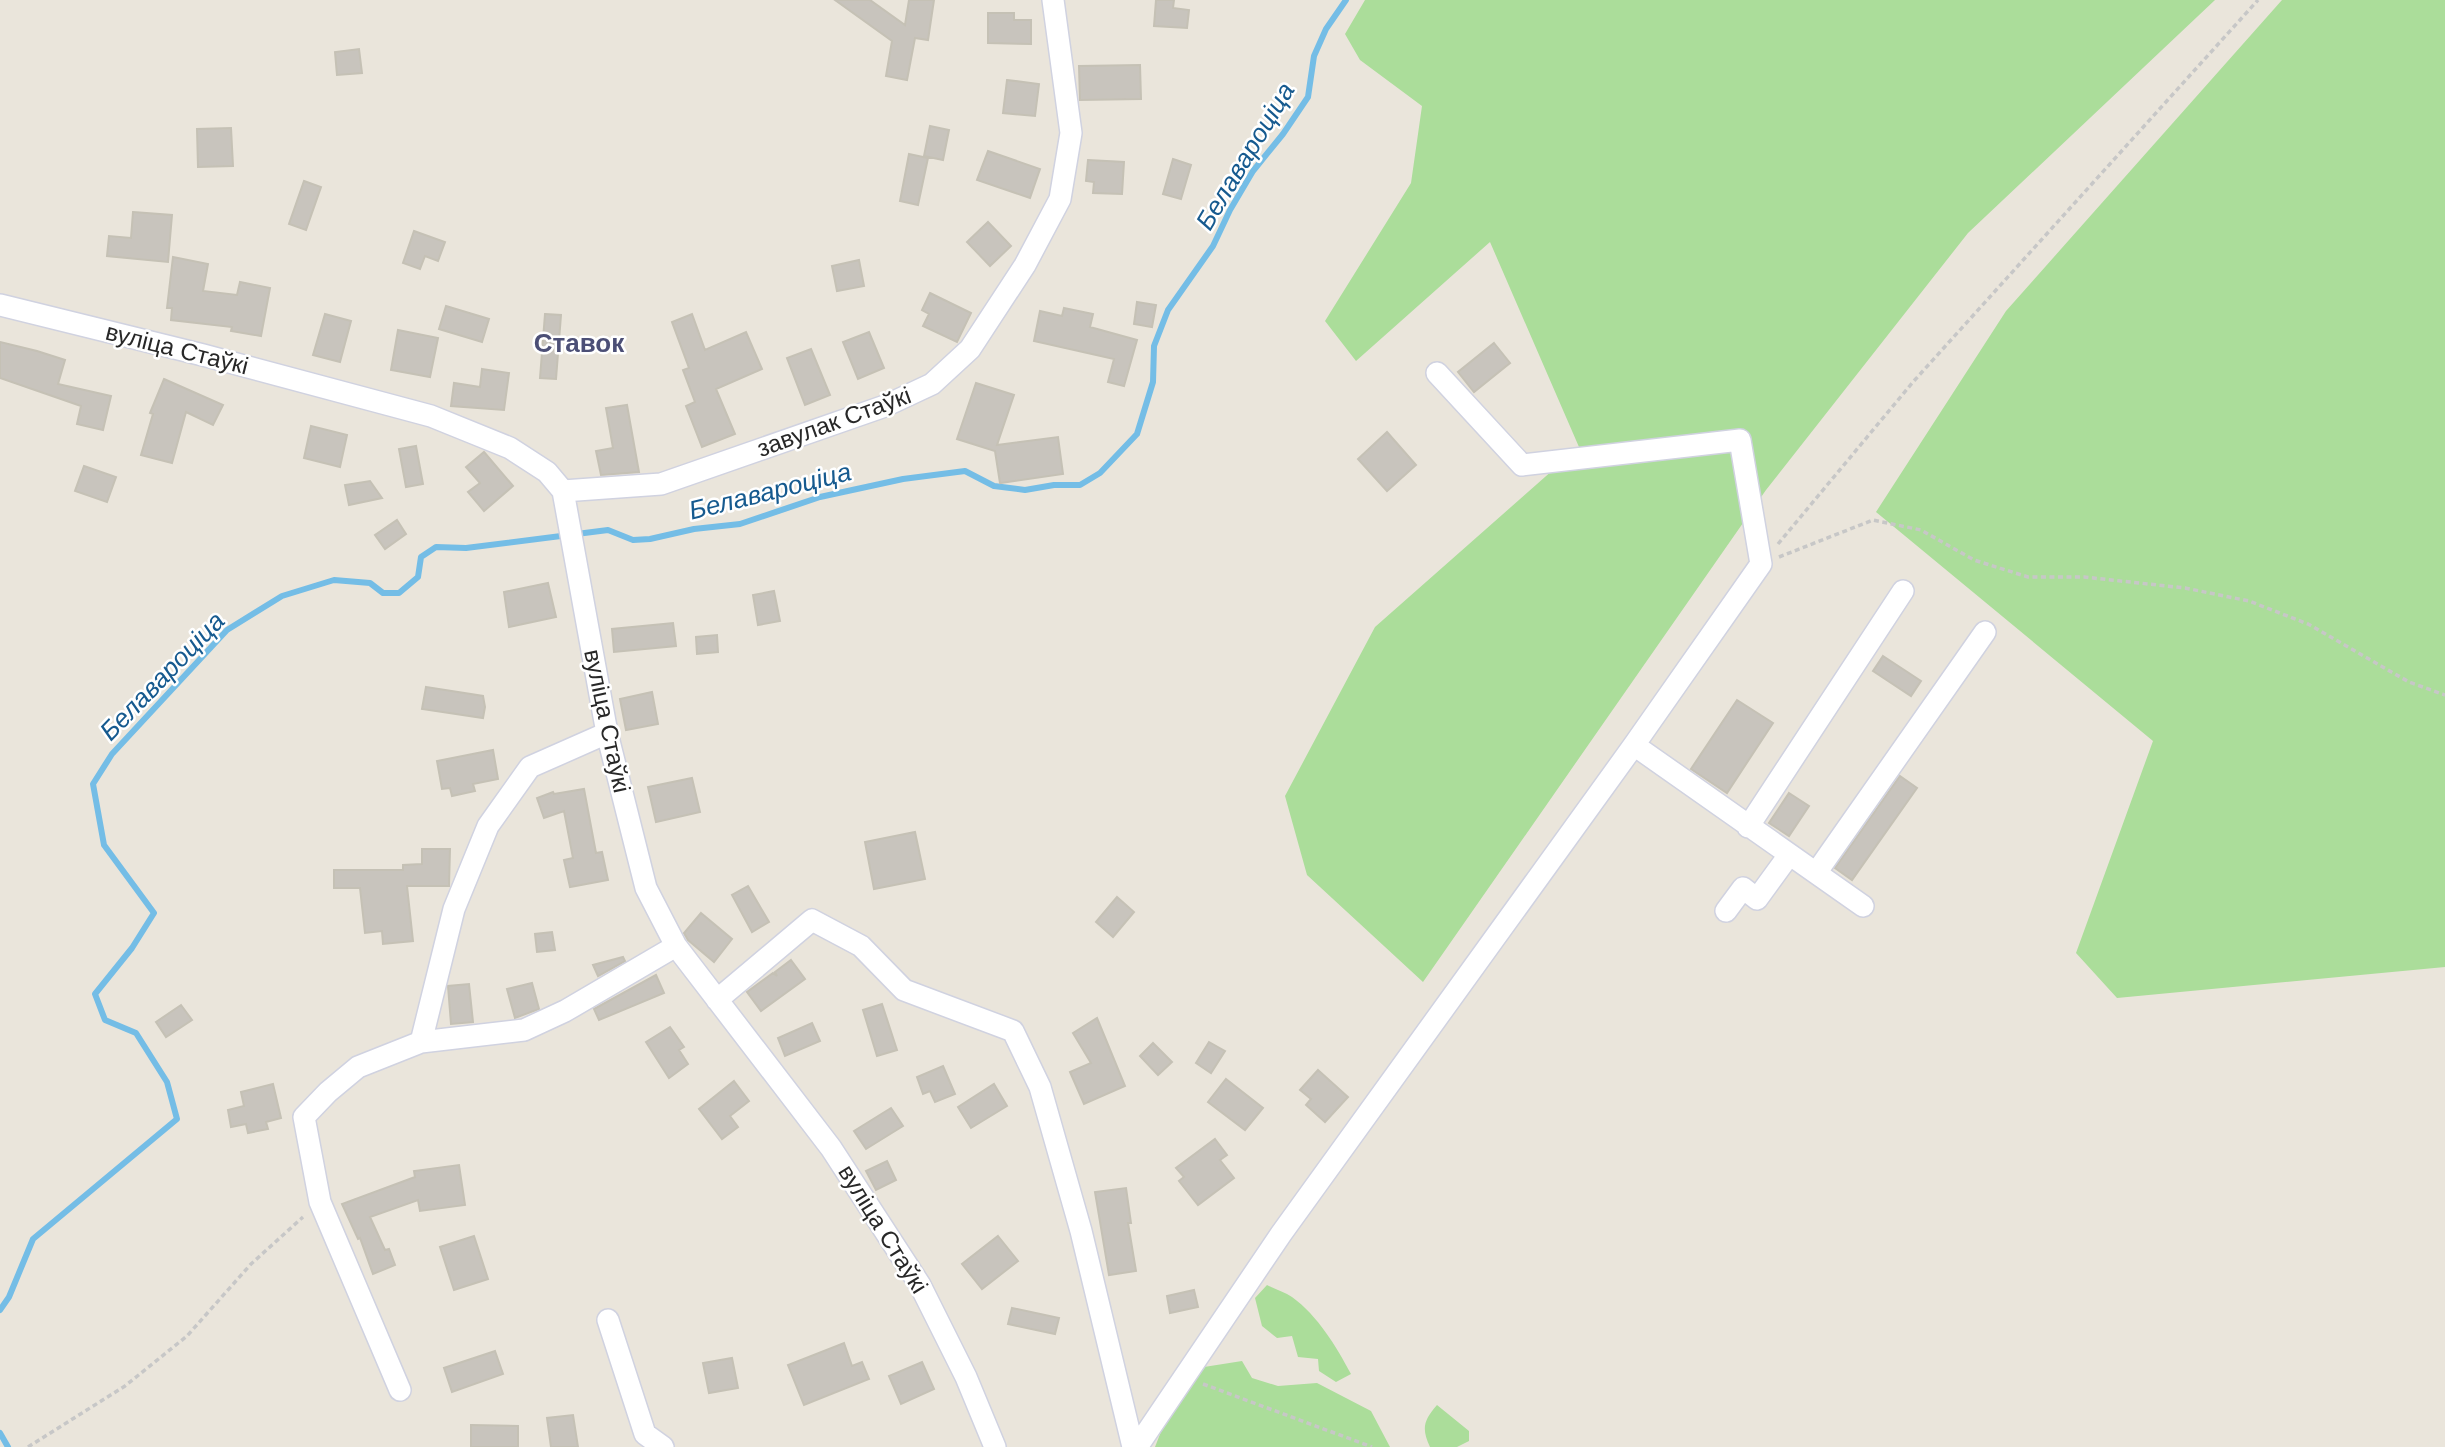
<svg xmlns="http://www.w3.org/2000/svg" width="2445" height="1447" font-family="Helvetica,sans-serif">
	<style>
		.green { fill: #abdd9a }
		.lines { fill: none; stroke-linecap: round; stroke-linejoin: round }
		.stream { stroke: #74bde6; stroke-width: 6 }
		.building { fill: #c8c4bd; stroke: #c5c1b5; stroke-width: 2 }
		.minor-casing { stroke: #d0d2e0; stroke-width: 24 }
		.path { stroke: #c7c7c7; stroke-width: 3.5; stroke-dasharray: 5 3.5; stroke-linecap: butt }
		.minor { stroke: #fff; stroke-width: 21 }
		.labels { text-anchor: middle; stroke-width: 5; stroke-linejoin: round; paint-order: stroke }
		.street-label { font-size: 24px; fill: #282828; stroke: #fff }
		.water-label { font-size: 26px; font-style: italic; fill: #165a8f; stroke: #fff }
		.neighbourhood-label { font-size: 26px; font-weight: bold; fill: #4c4f76; stroke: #fff }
	</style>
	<rect width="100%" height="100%" fill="#eae5db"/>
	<path class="green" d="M 1365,0 L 2215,0 L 1968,233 L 1766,490 L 1423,982 L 1307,875 L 1285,796 L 1375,627 L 1579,447 L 1490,242 L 1356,361 L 1325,321 L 1411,183 L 1422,106 L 1360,60 L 1345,34 Z
		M 2282,0 L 2445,0 L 2445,967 L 2117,998 L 2076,953 L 2153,741 L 1876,512 L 2006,311 Z
		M 1267,1285 C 1275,1289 1285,1292 1292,1297 C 1318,1316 1336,1346 1351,1374 L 1336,1382 L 1319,1371 L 1318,1359 L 1298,1357 L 1292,1336 L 1277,1338 L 1262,1326 L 1255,1298 Z
		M 1242,1361 L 1252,1378 L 1278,1386 L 1317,1383 L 1371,1411 L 1390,1447 L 1155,1447 L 1162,1429 L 1204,1367 Z
		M 1437,1405 L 1469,1431 L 1469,1441 L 1457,1447 L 1430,1447 C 1421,1428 1424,1420 1437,1405 Z"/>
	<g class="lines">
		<path class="stream" d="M 0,1310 L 9,1297 L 33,1239 L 177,1119 L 167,1082 L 136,1033 L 105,1020 L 95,994 L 132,948 L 154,913 L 104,845 L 93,784 L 112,754 L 227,630 L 282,596 L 334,580 L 370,583 L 383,593 L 399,593 L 418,577 L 421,557 L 436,547 L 466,548 L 608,530 L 633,540 L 650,539 L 694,529 L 740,524 L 820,497 L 903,479 L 965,471 L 994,486 L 1025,490 L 1054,485 L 1080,485 L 1100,473 L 1137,434 L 1153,382 L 1154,346 L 1168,310 L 1213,246 L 1230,210 L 1253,171 L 1283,134 L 1308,97 L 1314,56 L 1326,29 L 1346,0
			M 0,1433 L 8,1447"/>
	</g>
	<path class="building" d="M 835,0 L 870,0 L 905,25 L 909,0 L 934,0 L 928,40 L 915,38 L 907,80 L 886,76 L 892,41 Z
		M 1156,0 L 1174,0 L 1173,8 L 1189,10 L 1187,28 L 1154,26 Z
		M 988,13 L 1014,13 L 1014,20 L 1031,20 L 1031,44 L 988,43 Z
		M 359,49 L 362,73 L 337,75 L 335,52 Z
		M 1140,65 L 1141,99 L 1080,100 L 1079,66 Z
		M 1007,80 L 1039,84 L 1035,116 L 1003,113 Z
		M 930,126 L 949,130 L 943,160 L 924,156 Z
		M 231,128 L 233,166 L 198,167 L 197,129 Z
		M 988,151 L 1040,169 L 1030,198 L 977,180 Z
		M 909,154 L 928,158 L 918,205 L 900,201 Z
		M 1173,159 L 1191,165 L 1181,199 L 1163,194 Z
		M 1088,160 L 1124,162 L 1122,194 L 1093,193 L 1094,182 L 1086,181 Z
		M 304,181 L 321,187 L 306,230 L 289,224 Z
		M 133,212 L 172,215 L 168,262 L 107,256 L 109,236 L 131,238 Z
		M 988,222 L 1011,246 L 990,266 L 967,242 Z
		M 414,231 L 445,242 L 438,261 L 425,256 L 420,269 L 403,263 Z
		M 173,257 L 208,264 L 203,291 L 237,295 L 240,282 L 270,288 L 261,336 L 231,331 L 232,327 L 171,320 L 172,308 L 167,308 Z
		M 859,260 L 864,286 L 837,291 L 832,266 Z
		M 930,293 L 971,313 L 957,342 L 923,326 L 929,314 L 922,310 Z
		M 1137,302 L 1156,305 L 1152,327 L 1134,324 Z
		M 446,306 L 489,319 L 482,342 L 439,329 Z
		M 1064,308 L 1093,314 L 1090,327 L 1137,340 L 1124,386 L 1108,382 L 1114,359 L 1034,341 L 1040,311 L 1062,316 Z
		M 325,314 L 351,321 L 340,362 L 313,355 Z
		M 545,314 L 561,315 L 556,379 L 540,378 Z
		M 692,314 L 705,350 L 746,332 L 762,369 L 716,389 L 735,434 L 702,447 L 686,406 L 695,402 L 683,370 L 689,368 L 672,322 Z
		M 398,330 L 438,338 L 430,377 L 391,370 Z
		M 869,332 L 884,368 L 858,379 L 843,342 Z
		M 0,342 L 37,351 L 65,360 L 58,384 L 111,396 L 103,430 L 77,424 L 81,406 L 0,378 Z
		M 1494,343 L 1510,363 L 1474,392 L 1458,372 Z
		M 811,349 L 830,395 L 805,405 L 787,358 Z
		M 482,369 L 509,373 L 504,410 L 451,406 L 454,383 L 480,387 Z
		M 164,379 L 223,405 L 213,425 L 186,412 L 172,463 L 141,455 L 153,414 L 150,413 Z
		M 976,383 L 1014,395 L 997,445 L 1058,437 L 1063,474 L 1000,483 L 995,451 L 957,439 Z
		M 627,405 L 639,472 L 601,475 L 596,451 L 613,448 L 606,408 Z
		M 311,426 L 347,435 L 340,467 L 304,458 Z
		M 1387,432 L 1416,465 L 1387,491 L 1358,459 Z
		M 416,446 L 423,484 L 406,487 L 399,449 Z
		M 484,452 L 513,486 L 484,511 L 468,492 L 480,483 L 466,467 Z
		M 84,466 L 116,477 L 107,502 L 75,491 Z
		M 370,481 L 382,498 L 349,505 L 345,485 Z
		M 397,520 L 406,534 L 385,549 L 375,535 Z
		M 548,583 L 556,617 L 509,627 L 504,592 Z
		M 774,591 L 780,621 L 758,625 L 753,595 Z
		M 673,623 L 676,646 L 614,652 L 612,629 Z
		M 717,635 L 718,652 L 697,654 L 696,637 Z
		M 1883,656 L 1921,681 L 1911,696 L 1873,671 Z
		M 426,687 L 483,696 L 485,707 L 483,718 L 422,709 Z
		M 652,692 L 658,724 L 626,730 L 620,699 Z
		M 1737,700 L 1773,723 L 1727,793 L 1691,769 Z
		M 493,750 L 498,779 L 473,784 L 475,791 L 452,796 L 450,788 L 442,789 L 437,761 Z
		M 1900,776 L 1917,788 L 1852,880 L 1835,868 Z
		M 692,778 L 700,812 L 656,822 L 648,787 Z
		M 584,789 L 596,853 L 602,852 L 608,880 L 570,887 L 564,860 L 573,858 L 564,811 L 544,818 L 537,798 L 553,792 L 554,794 Z
		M 1789,793 L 1809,806 L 1789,836 L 1769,823 Z
		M 915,832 L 925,879 L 874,889 L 865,842 Z
		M 422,849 L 450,849 L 449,886 L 407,886 L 413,941 L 383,944 L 382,931 L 365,933 L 360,888 L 334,888 L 334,870 L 403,870 L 403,865 L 422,864 Z
		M 748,886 L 769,922 L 752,932 L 732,895 Z
		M 1117,897 L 1134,912 L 1113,937 L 1096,922 Z
		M 701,913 L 732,939 L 714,962 L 688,940 L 684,933 Z
		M 552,932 L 555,950 L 537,952 L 535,934 Z
		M 623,957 L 625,961 L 598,976 L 593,965 Z
		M 791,960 L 805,979 L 761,1011 L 747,992 L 773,973 L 777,976 L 775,972 Z
		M 656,975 L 664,993 L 599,1020 L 594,1009 Z
		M 532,983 L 539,1009 L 515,1018 L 507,989 Z
		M 469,984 L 473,1022 L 451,1024 L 448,986 Z
		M 882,1004 L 897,1050 L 877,1056 L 863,1010 Z
		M 181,1005 L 192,1020 L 166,1037 L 156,1022 Z
		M 1097,1018 L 1125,1086 L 1084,1104 L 1070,1072 L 1091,1063 L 1073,1033 Z
		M 812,1023 L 820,1041 L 785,1056 L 778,1038 Z
		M 670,1027 L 684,1047 L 679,1050 L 688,1064 L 669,1078 L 646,1042 Z
		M 1209,1042 L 1225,1051 L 1211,1073 L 1196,1063 Z
		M 1153,1043 L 1172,1062 L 1158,1075 L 1140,1056 Z
		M 943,1066 L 955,1094 L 935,1102 L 930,1091 L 923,1094 L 917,1077 Z
		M 1318,1070 L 1348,1097 L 1325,1122 L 1306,1105 L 1311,1099 L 1300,1090 Z
		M 1226,1079 L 1263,1108 L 1245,1130 L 1208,1102 Z
		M 734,1081 L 749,1101 L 730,1116 L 738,1127 L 722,1139 L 699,1109 Z
		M 273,1084 L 281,1118 L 266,1122 L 268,1129 L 248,1133 L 246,1124 L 231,1127 L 228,1110 L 244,1106 L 241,1092 Z
		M 994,1084 L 1007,1106 L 971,1128 L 958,1107 Z
		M 891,1108 L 903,1126 L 866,1149 L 854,1131 Z
		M 1215,1139 L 1227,1155 L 1220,1160 L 1234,1178 L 1198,1205 L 1179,1181 L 1184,1177 L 1176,1168 Z
		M 887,1161 L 896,1180 L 876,1190 L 866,1171 Z
		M 459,1165 L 465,1205 L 420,1211 L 418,1200 L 370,1217 L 385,1250 L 389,1249 L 395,1265 L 373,1274 L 360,1238 L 358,1239 L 342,1204 L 415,1177 L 414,1171 Z
		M 1126,1188 L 1131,1223 L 1128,1223 L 1136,1271 L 1109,1275 L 1095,1192 Z
		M 474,1236 L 488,1279 L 454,1290 L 440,1247 Z
		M 998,1236 L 1018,1261 L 982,1289 L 962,1264 Z
		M 1194,1290 L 1198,1307 L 1170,1313 L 1167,1296 Z
		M 1012,1308 L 1059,1318 L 1055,1334 L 1008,1324 Z
		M 844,1343 L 852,1366 L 862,1362 L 869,1379 L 804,1405 L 788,1365 Z
		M 495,1351 L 503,1374 L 452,1392 L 444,1368 Z
		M 732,1358 L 738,1388 L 709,1393 L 703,1363 Z
		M 922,1362 L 934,1389 L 901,1404 L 889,1376 Z
		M 573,1415 L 578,1447 L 551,1447 L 547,1418 Z
		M 471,1425 L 518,1426 L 518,1447 L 471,1447 Z"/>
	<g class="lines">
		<g class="minor-casing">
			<path id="minor" d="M 0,305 L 203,355 L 431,416 L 510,448 L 547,472 L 563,491 L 607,733 L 646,888 L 676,946 L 831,1148 L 920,1285 L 966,1377 L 995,1447
				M 563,491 L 661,484 L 885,406 L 932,384 L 970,349 L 1025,265 L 1060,199 L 1071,133 L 1053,0
				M 1634,745 L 1863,906
				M 1748,827 L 1903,591
				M 1816,873 L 1985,632
				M 1726,911 L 1743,888 L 1757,899 L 1789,855
				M 717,1000 L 812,920 L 861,946 L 904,990 L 1013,1031 L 1040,1087 L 1081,1231 L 1133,1447
				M 421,1042 L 524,1030 L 565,1011 L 676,946
				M 608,1320 L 645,1434 L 663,1447
				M 400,1390 L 320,1202 L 304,1117 L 328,1092 L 358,1067 L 421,1042 L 454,909 L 488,826 L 530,767 L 607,733
				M 1137,1447 L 1281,1234 L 1634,745 L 1761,564 L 1740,440 L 1522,465 L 1437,373"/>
		</g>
		<path class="path" d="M 1778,544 L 1913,382 L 2258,0
			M 1779,557 L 1873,520 L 1921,530 L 1974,560 L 2028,577 L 2084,577 L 2185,588 L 2249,601 L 2308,624 L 2409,682 L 2445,695
			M 1203,1384 L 1372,1447
			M 28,1447 L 125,1386 L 187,1336 L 251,1264 L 303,1217"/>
		<use href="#minor" class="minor"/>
	</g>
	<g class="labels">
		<g class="street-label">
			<text transform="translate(177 349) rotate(14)" y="8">вуліца Стаўкі</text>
			<text transform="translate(834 422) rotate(-20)" y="8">завулак Стаўкі</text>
			<text transform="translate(607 721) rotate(78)" y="8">вуліца Стаўкі</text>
			<text transform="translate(883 1229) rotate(58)" y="8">вуліца Стаўкі</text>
		</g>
		<g class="water-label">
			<text transform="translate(1245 156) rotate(-59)" y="9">Белавароціца</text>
			<text transform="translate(770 491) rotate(-14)" y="9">Белавароціца</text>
			<text transform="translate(162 676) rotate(-46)" y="9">Белавароціца</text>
		</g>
		<g class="neighbourhood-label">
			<text x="579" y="352">Ставок</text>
		</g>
	</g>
</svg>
